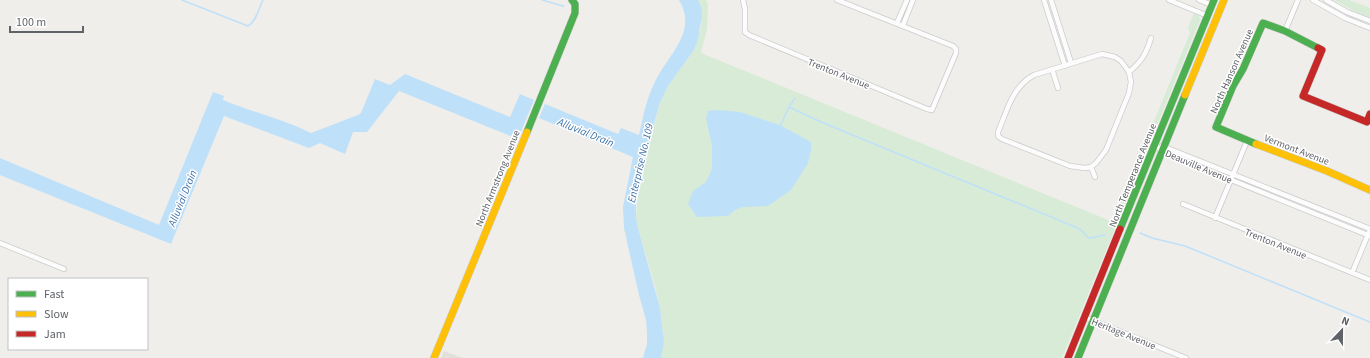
<svg xmlns="http://www.w3.org/2000/svg" width="1370" height="358" font-family="'Source Sans 3',sans-serif">
	<style>
		.education { fill: #e2e0da }
		.green { fill: #d8ebd6 }
		.water { fill: #bfe0f9 }
		.lines { fill: none; stroke-linecap: round; stroke-linejoin: round }
		.stream { stroke: #bfe0f9; stroke-width: 1.5 }
		.street-casing { stroke: #cbcccc; stroke-width: 6 }
		.fast-casing { stroke: #cacacb; stroke-width: 8 }
		.slow-casing { stroke: #cacacb; stroke-width: 8 }
		.jam-casing { stroke: #cacacb; stroke-width: 8 }
		.street { stroke: #fdfcfc; stroke-width: 4.5 }
		.fast { stroke: #4caf50; stroke-width: 7 }
		.slow { stroke: #ffc107; stroke-width: 7 }
		.jam { stroke: #c62828; stroke-width: 7 }
		.labels { text-anchor: middle; stroke-width: 3; stroke-linejoin: round; paint-order: stroke }
		.street-label { font-size: 10px; fill: #5f6368; stroke: #fff }
		.water-label { font-size: 11px; font-style: italic; fill: #4174aa; stroke: #fff }
	</style>
	<rect width="100%" height="100%" fill="#efeeea"/>
	<path class="education" d="M 444,351 L 463,358 L 441,358 Z"/>
	<path class="green" d="M 698,0 L 706,0 L 708,4 L 707,29 L 701,53 L 1113,222 L 1190,33 L 1188,28 L 1194,13 C 1198,15 1200,16 1200,20 L 1062,358 L 661,358 C 670,322 648,264 638,228 L 636,217 L 638,196 L 659,105 L 668,86 L 694,50 L 701,27 L 701,6 Z
		M 1334,0 L 1349,0 L 1370,8 L 1370,18 L 1354,11 Z"/>
	<path class="water" d="M 679,0 L 698,0 L 701,6 L 702,16 L 698,39 L 694,50 L 668,86 L 659,105 L 647,152 L 636,206 L 636,217 L 638,228 L 660,308 L 664,342 L 661,358 L 643,358 L 647,344 L 647,332 L 646,320 L 639,295 L 624,228 L 623,207 L 633,157 L 539,118 L 545,104 L 618,134 L 621,128 L 639,135 C 643,117 646,100 654,84 C 666,56 699,33 679,0 Z
		M 405,74 L 510,117 L 520,94 L 534,100 L 518,139 L 399,91 L 367,132 L 353,132 L 345,154 L 320,143 L 309,148 L 224,116 L 171,244 L 0,175 L 0,158 L 159,225 L 213,92 L 224,96 L 223,100 C 252,112 282,119 311,133 L 358,115 L 361,113 L 375,79 L 390,85 Z
		M 717,110 L 740,112 L 780,125 L 811,142 L 811,151 L 808,163 L 791,190 L 768,206 L 743,207 L 735,210 L 728,216 L 697,217 L 688,204 L 693,191 L 706,182 L 712,169 L 712,146 L 706,118 L 708,111 Z"/>
	<g class="lines">
		<path class="stream" d="M 182,0 L 248,26 C 256,22 259,8 263,0
			M 542,0 L 563,6 L 564,6
			M 789,107 L 821,122 L 1080,229 L 1089,238 L 1091,238 L 1105,235
			M 780,126 L 789,107 L 795,98
			M 1140,233 L 1152,238 L 1185,246 L 1370,322"/>
		<g class="street-casing">
			<path id="street" d="M 743,0 L 745,9 L 745,32 L 749,35 L 927,109 L 932,110 L 956,53 L 956,49 L 953,46 L 837,0
				M 1044,0 L 1065,66
				M 1051,0 L 1071,63
				M 1169,0 L 1208,16
				M 1199,0 L 1212,5
				M 1313,0 L 1345,18 L 1370,28
				M 1326,0 L 1347,12 L 1370,21
				M 897,23 L 907,0
				M 903,25 L 913,0
				M 1285,31 L 1298,0
				M 1102,54 L 1115,57 L 1121,61 L 1129,72 L 1131,82 L 1129,93 L 1106,150 L 1096,163 L 1091,167 L 1085,168 L 1070,166 L 1002,139 L 998,136 L 998,132 C 1007,111 1012,87 1034,75 Z
				M 1052,69 L 1058,88
				M 1129,72 C 1142,61 1146,54 1151,38
				M 1155,144 L 1162,152 L 1370,236
				M 1162,146 L 1370,229
				M 1091,167 L 1095,177
				M 1183,204 L 1370,280
				M 1215,218 L 1247,141
				M 0,243 L 64,269
				M 1352,273 L 1369,232
				M 1084,317 L 1186,358"/>
		</g>
		<g class="fast-casing">
			<path id="fast" d="M 527,132 L 575,13 L 575,4 L 572,0
				M 1256,144 L 1216,127 L 1233,86 L 1243,69 L 1263,23 L 1285,31 L 1318,48
				M 1120,229 L 1214,0
				M 1078,358 L 1185,95"/>
		</g>
		<g class="slow-casing">
			<path id="slow" d="M 1185,95 L 1224,0
				M 1256,144 L 1327,171 L 1370,190
				M 434,358 L 527,132"/>
		</g>
		<g class="jam-casing">
			<path id="jam" d="M 1318,48 L 1322,50 L 1303,96 L 1367,122 L 1370,114
				M 1068,358 L 1120,229"/>
		</g>
		<use href="#street" class="street"/>
		<use href="#fast" class="fast"/>
		<use href="#slow" class="slow"/>
		<use href="#jam" class="jam"/>
	</g>
	<g class="labels">
		<g class="street-label">
			<text transform="translate(1231 71) rotate(-66)" y="4">North Hanson Avenue</text>
			<text transform="translate(839 73) rotate(22)" y="4">Trenton Avenue</text>
			<text transform="translate(1297 149) rotate(21)" y="4">Vermont Avenue</text>
			<text transform="translate(1199 166) rotate(23)" y="4">Deauville Avenue</text>
			<text transform="translate(1132 175) rotate(-68)" y="4">North Temperance Avenue</text>
			<text transform="translate(497 178) rotate(-68)" y="4">North Armstrong Avenue</text>
			<text transform="translate(1276 243) rotate(22)" y="4">Trenton Avenue</text>
			<text transform="translate(1124 333) rotate(22)" y="4">Heritage Avenue</text>
		</g>
		<g class="water-label">
			<text transform="translate(586 132) rotate(22)" y="4">Alluvial Drain</text>
			<text transform="translate(640 163) rotate(-77)" y="4">Enterprise No. 109</text>
			<text transform="translate(182 198) rotate(-68)" y="4">Alluvial Drain</text>
		</g>
	</g>
	<rect x="8" y="278" width="140" height="72" fill="#ffffff" stroke="#bfc1c3"/>
	<rect x="16" y="291" width="20" height="6" fill="#4caf50" stroke="#bfc1c3"/>
	<text x="44" y="298" font-size="12" fill="#5f6368">Fast</text>
	<rect x="16" y="311" width="20" height="6" fill="#ffc107" stroke="#bfc1c3"/>
	<text x="44" y="318" font-size="12" fill="#5f6368">Slow</text>
	<rect x="16" y="331" width="20" height="6" fill="#c62828" stroke="#bfc1c3"/>
	<text x="44" y="338" font-size="12" fill="#5f6368">Jam</text>
	<g transform="translate(1342 330) rotate(22)" stroke="#ffffff" stroke-width="3" paint-order="stroke">
	<path d="M0-3L7 15L0 10L-7 15Z" fill="#5f6368"/>
	<text y="-6" font-size="11" font-weight="bold" text-anchor="middle" fill="#5f6368">N</text>
	</g>
	<path d="M10 26v6h73v-6" fill="none" stroke="#5f6368" stroke-width="2"/>
	<text x="16" y="26" font-size="12" fill="#5f6368" stroke="#ffffff" stroke-width="3" paint-order="stroke">100 m</text>
</svg>
